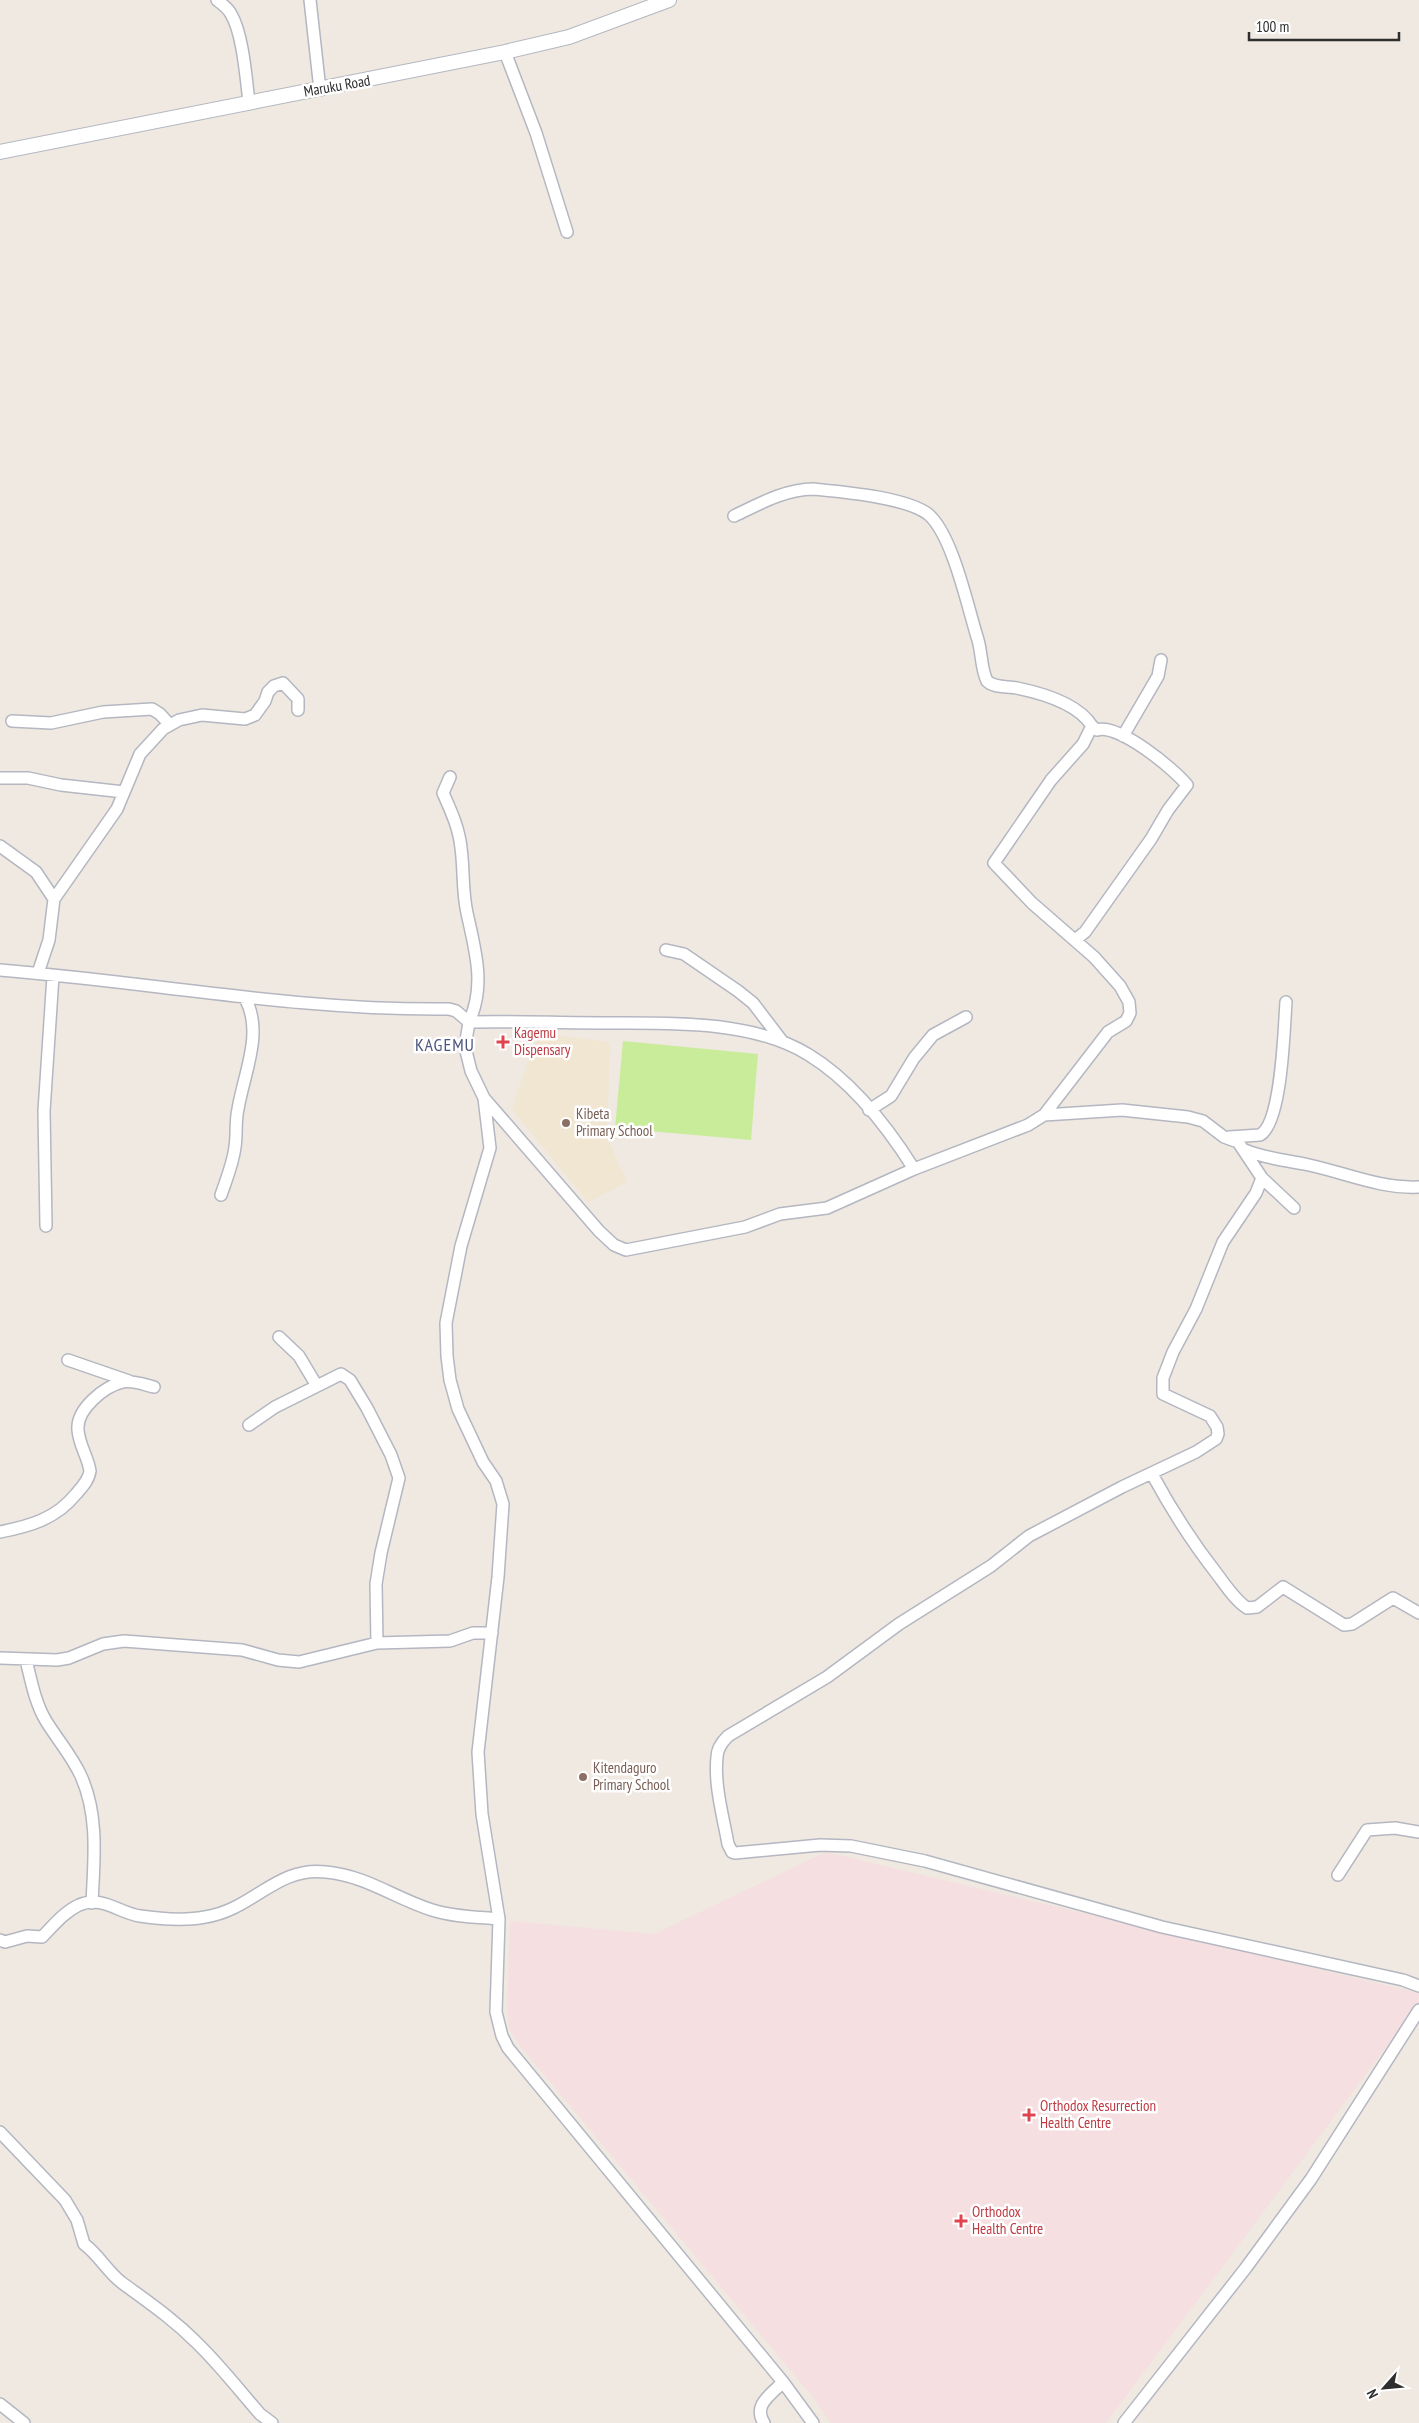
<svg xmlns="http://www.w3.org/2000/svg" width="1419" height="2423" font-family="'PT Sans Narrow',sans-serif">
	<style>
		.education { fill: #f0e6d1 }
		.medical { fill: #f5dfe0 }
		.pitch { fill: #c9ec9a }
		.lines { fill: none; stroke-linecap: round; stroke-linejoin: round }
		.minor-casing { stroke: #b4b7c1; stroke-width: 14 }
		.tertiary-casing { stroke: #b4b7c1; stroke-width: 16 }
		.minor { stroke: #fff; stroke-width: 11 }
		.tertiary { stroke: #fff; stroke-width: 14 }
		.health-dot { fill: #e0444e; stroke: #fff; stroke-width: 2 }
		.education-dot { fill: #8d6e63; stroke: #fff; stroke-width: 2 }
		.labels { text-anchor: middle; stroke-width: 5; stroke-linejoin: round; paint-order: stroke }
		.street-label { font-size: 15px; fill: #2e2e2e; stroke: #fff }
		.health-label { font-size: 15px; fill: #be3a42; stroke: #fff; text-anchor: start }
		.education-label { font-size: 15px; fill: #785e54; stroke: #fff; text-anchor: start }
		.quarter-label { font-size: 18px; letter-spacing: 1px; fill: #4d5680; stroke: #fff }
	</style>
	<rect width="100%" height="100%" fill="#efe9e1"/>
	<path class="education" d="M 538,1033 L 610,1042 L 607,1138 L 627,1182 L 588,1202 L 512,1109 Z"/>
	<path class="medical" d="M 826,1852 L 1419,1993 L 1419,2003 L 1106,2423 L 831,2423 L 812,2396 L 521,2047 L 509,2029 L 507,2006 L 510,1921 L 654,1934 Z"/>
	<path class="pitch" d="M 623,1041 L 758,1054 L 751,1140 L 615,1128 Z"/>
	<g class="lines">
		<g class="minor-casing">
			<path id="minor" d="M 217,0 C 222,4 228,8 231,14 C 243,34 246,78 249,102
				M 310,0 L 320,90
				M 505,52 L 536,133 L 567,232
				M 12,721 L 51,723 L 103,712 L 152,709 L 160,714 L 170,725
				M 1123,736 L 1158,676 L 1161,660
				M 450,777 L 443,793 C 451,811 459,828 461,848 C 464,869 462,891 467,913 C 475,950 486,985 469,1022 C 515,1021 560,1023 606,1023 C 670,1023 753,1020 809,1055 C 853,1082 887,1126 914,1169
				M 0,778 L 28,778 L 61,785 L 124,792
				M 0,846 L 36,872 L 54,899
				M 1075,940 L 1085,932 L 1151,839 L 1168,810 L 1187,785 C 1173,768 1118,723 1097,730 L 1092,726
				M 666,950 L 684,954 L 738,991 L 753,1003 L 782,1041
				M 0,970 C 150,982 298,1011 449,1009 L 456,1011 L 469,1022 L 465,1047 L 471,1071 L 484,1098 L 490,1148 L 461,1246 L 446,1323 L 447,1356 L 450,1380 L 458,1409 L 483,1462 L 496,1481 L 503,1504 L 498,1577 L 478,1752 L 482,1814 L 499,1919 L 496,2012 L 502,2036 L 508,2048 L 783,2382 L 813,2423
				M 38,973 L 49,940 L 54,899 L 117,809 L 140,754 L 163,729 L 179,720 L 202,715 L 245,719 L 255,715 L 265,701 L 268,692 L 274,686 L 283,683 L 298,699 L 298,710
				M 484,1098 L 599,1231 L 614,1245 L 626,1250 L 745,1227 L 780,1214 L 827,1208 L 914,1169 L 1028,1125 L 1044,1115 L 1108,1032 L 1126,1021 L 1130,1013 L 1129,1002 L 1120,986 L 1094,957 L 1032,903 L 994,863 L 1051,780 L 1083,744 L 1092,726 C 1078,703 1041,693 1017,688 C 1007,686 994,688 987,681 C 981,669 982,654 978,640 C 968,609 953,535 928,514 C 905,497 843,492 813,489 C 786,489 759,504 734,516
				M 869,1110 L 891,1096 L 914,1058 L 933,1035 L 966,1017
				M 1044,1115 L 1122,1110 L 1188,1117 L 1203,1121 L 1224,1137 L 1238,1142 L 1262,1178 L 1294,1208
				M 1229,1137 L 1260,1135 C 1282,1123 1284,1028 1286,1002
				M 1245,1150 C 1266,1159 1287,1160 1309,1165 C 1346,1173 1381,1189 1419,1187
				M 1262,1178 L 1256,1193 L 1223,1242 L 1196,1309 L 1173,1352 L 1163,1378 L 1163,1394 L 1210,1416 L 1217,1427 L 1218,1434 L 1216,1439 L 1196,1452 L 1122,1487 L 1029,1536 L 991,1566 L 899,1624 L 827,1677 L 728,1736 C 722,1742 717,1749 717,1757 C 714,1785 723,1816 728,1844 L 732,1852 L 735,1853 L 820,1845 L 851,1846 L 925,1861 L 1162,1927 L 1403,1980 L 1419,1986
				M 221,1195 C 226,1180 233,1164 235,1147 C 237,1135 235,1122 238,1109 C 244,1073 264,1032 245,998
				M 46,1226 L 44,1111 L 53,976
				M 279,1337 L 299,1356 L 317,1386
				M 68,1360 L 129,1381
				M 249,1425 L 275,1407 L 341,1374 L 350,1380 L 367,1408 L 391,1455 L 399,1478 L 381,1553 L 376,1584 L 377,1643
				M 1152,1474 C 1171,1509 1192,1542 1217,1574 C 1226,1586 1235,1600 1247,1608 L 1257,1607 L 1283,1587 L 1344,1625 L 1352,1624 L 1393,1598 L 1419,1613
				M 0,1532 C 30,1526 56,1519 76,1494 C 82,1487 89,1480 90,1471 C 88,1457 79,1445 78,1430 C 76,1409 105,1386 123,1382 C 133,1380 145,1385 154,1387
				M 0,1658 L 57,1660 L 69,1658 L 103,1644 L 124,1641 L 242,1650 L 278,1660 L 299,1662 L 377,1643 L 450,1641 L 473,1633 L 492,1633
				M 26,1660 C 31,1680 35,1703 46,1721 C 57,1739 72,1756 81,1776 C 99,1816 94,1860 92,1903
				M 1338,1875 L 1367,1830 L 1395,1828 L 1419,1832
				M 0,1940 L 5,1942 L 27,1936 L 42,1937 C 53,1926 64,1912 79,1905 C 102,1895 119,1913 140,1916 C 161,1919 184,1921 205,1917 C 253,1910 276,1866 326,1872 C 367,1876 394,1898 432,1910 C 454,1917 477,1917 499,1919
				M 0,2132 L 65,2200 L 77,2220 L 84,2244 C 98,2254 107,2271 121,2282 C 148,2302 172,2318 196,2342 C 219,2364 239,2390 260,2414 L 272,2423
				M 0,2404 L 24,2423
				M 764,2423 C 752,2405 772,2394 783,2382
				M 1124,2423 L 1245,2269 L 1311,2179 L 1419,2010"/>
		</g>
		<g class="tertiary-casing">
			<path id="tertiary" d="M 0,152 L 505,52 L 569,37 L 669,0"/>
		</g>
		<use href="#minor" class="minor"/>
		<use href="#tertiary" class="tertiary"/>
	</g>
	<g class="health-dot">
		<path d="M500.5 1034.5h5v5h5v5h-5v5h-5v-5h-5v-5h5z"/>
		<path d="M1026.5 2107.5h5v5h5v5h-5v5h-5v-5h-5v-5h5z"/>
		<path d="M958.5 2213.5h5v5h5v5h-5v5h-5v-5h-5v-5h5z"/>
	</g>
	<g class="education-dot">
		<circle cx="566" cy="1123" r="5"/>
		<circle cx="583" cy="1777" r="5"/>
	</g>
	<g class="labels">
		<g class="street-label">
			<text transform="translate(337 86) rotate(-10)" y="5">Maruku Road</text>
		</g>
		<g class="health-label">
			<text x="514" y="1038">Kagemu<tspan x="514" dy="17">Dispensary</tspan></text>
			<text x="1040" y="2111">Orthodox Resurrection<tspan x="1040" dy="17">Health Centre</tspan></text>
			<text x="972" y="2217">Orthodox<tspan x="972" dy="17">Health Centre</tspan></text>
		</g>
		<g class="education-label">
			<text x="576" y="1119">Kibeta<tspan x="576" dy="17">Primary School</tspan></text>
			<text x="593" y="1773">Kitendaguro<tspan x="593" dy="17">Primary School</tspan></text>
		</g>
		<g class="quarter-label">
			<text x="445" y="1051">KAGEMU</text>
		</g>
	</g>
	<g transform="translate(1384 2388) rotate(243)" stroke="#ffffff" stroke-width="4" paint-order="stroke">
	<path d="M0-4L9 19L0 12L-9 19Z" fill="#2e2e2e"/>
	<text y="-8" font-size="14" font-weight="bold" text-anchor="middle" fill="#2e2e2e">N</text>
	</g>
	<path d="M1249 32v8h150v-8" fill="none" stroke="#2e2e2e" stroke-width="2.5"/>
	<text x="1256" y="32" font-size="15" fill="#2e2e2e" stroke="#ffffff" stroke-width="4" paint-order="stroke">100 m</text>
</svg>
